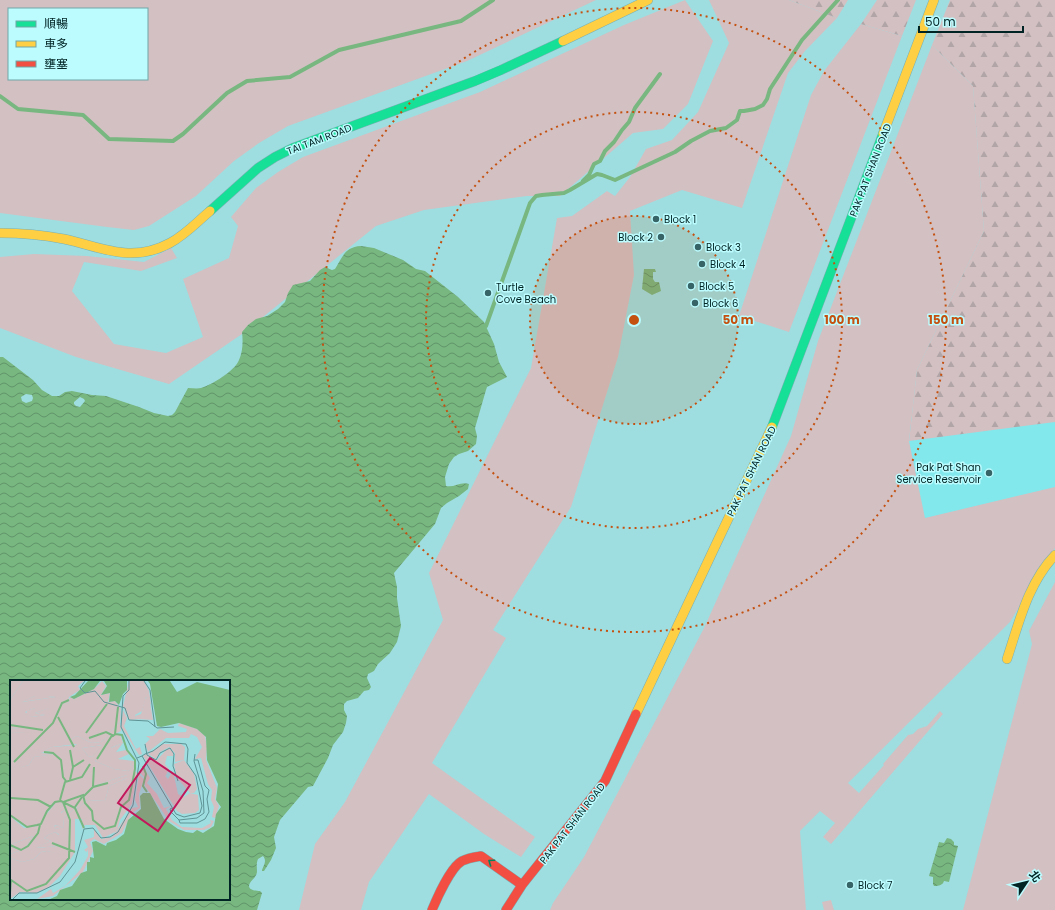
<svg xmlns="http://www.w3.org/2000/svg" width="1055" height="910" font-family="Poppins,'Noto Sans TC',sans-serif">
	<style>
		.built { fill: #82e8ec }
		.green { fill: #d2c0c2; fill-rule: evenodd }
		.forest { fill: url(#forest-firs) }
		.water { fill: url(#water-waves); fill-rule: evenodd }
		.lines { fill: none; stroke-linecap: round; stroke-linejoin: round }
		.stream { stroke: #78b780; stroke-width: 4 }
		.fast-casing { stroke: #7bb0b3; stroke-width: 10 }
		.slow-casing { stroke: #7bb0b3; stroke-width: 10 }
		.jam-casing { stroke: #7bb0b3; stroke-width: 10 }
		.fast { stroke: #16e098; stroke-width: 9 }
		.slow { stroke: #ffcf43; stroke-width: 9 }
		.jam { stroke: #f24e42; stroke-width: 9 }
		.oneway { stroke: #0b825e }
		.ring { fill: none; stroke: #c55110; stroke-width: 2; stroke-dasharray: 2 4 }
		.poi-dot { fill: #376466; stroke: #bcfcff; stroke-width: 1.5 }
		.labels { text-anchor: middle; stroke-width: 3; stroke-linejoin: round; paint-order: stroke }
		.street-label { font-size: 10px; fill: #002324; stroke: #bcfcff }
		.poi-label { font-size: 10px; fill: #002324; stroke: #bcfcff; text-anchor: start }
		.inset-river { fill: none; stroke: #78b780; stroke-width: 2 }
		.inset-road { fill: none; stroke: #5f9395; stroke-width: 1 }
		.view { fill: #c2185b; fill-opacity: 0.15; stroke: #c2185b; stroke-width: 2 }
		.inset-edge { fill: none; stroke: #002324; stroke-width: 2 }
		.centre { fill: #c55110; stroke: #bcfcff; stroke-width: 2 }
		.ring-label { font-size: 12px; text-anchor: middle; font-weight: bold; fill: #c55110; stroke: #bcfcff; stroke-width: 3; stroke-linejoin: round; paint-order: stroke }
	</style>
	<defs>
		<pattern id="forest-firs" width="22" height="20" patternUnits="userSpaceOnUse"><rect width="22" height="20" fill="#d2c0c2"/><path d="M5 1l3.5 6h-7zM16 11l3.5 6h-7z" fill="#b2a5a7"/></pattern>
		<pattern id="water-waves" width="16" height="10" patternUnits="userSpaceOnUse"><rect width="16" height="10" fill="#78b780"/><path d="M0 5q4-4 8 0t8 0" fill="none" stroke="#609469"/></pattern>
	</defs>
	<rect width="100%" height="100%" fill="#9edee1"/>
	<path class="built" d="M 1055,387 L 1055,537 L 944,563 L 899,467 L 900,420 Z"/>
	<path class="green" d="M 0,0 L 596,0 L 467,61 L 288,126 L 259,143 L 234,161 L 196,196 L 149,226 L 134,230 L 107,227 L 0,213 ZM 9,9 L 147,9 L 147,79 L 9,79 Z
		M 685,0 L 713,41 L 688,104 L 663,129 L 633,133 L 560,196 L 527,196 L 424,210 L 376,226 L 242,334 L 169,384 L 76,357 L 0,328 L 0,257 L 34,254 L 87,256 L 144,262 L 171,248 L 177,258 L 141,271 L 84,262 L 72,291 L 114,344 L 166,353 L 203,337 L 183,279 L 229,258 L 238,226 L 231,217 L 256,188 L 278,172 L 303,157 L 480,92 L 624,25 Z
		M 709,0 L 789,0 L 837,18 L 805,51 L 788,73 L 742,208 L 682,190 L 630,211 L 634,275 L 618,357 L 571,507 L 493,630 L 506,638 L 432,763 L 535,837 L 521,857 L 484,834 L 429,794 L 369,882 L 361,910 L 299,910 L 315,844 L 345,802 L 443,620 L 429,573 L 531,368 L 557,218 L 572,216 L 607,191 L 615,196 L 630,177 L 646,149 L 672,140 L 698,112 L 729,43 Z
		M 861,24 L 902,36 L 789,332 L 739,316 L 811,95 L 824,71 Z
		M 932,45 L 973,86 L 984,231 L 917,370 L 909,441 L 925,518 L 1055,487 L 1055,548 L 1010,622 L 848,783 L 859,793 L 884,765 L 883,764 L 908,735 L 913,734 L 918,729 L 927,726 L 940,711 L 943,714 L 831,844 L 823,837 L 835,823 L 820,811 L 800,831 L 806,910 L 550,910 L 553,903 L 584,857 L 704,628 L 791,436 L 818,341 Z
		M 1055,582 L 1055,910 L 963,910 L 1032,644 L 1029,631 Z
		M 831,900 L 834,910 L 824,910 L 822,902 Z"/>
	<path class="forest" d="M 789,0 L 848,0 L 837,18 Z
		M 877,0 L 916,0 L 902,36 L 861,24 Z
		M 950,0 L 1055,0 L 1055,422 L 909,441 L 917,370 L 984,231 L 973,86 L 932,45 Z"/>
	<path class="water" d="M 361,246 L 374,248 L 403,260 L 416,269 L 425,271 L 458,297 L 484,322 L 494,344 L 499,362 L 507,377 L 487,387 L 486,390 L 475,428 L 477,436 L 476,444 L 468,451 L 459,454 L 454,457 L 449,464 L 445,477 L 446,486 C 454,488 461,481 469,484 L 468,489 L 459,496 L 447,503 L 441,508 L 435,524 L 394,573 L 397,587 L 397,598 L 401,626 L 397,642 L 390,653 L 378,664 L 374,671 L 368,674 L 367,678 L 371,687 L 369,690 L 364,691 L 358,698 L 347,701 L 344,704 L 344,710 L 347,716 L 346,723 L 343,732 L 333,745 L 328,758 L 313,786 L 308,787 L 280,820 L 274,837 L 276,848 L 271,860 L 264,871 L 262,871 L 262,870 C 264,865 267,861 263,856 L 258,859 C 256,864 257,867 257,872 C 256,878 252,879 250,883 C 246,890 256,891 260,891 L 262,893 L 257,910 L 0,910 L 0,357 L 3,357 L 33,380 L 42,390 L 52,396 L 59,396 L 65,392 L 72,391 L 92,395 L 106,396 L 139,407 L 154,413 L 168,416 L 172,415 L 175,412 L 188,388 C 192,388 197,389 201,388 C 211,385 235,371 239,360 C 243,351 243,341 242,332 L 248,325 L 256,319 L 267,316 L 278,309 L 285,302 L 288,293 L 293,285 L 310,281 L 320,270 L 325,267 L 332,270 L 335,269 C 343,256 345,247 361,246 ZM 26,394 L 32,395 L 33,398 L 32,401 L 26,403 L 22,401 L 21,397 ZM 80,397 L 84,399 L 85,401 L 80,407 L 76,406 L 74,404 L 74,402 ZM 11,681 L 229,681 L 229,899 L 11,899 Z
		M 644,269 L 655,269 L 656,272 L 653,272 L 653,279 L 655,282 L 659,282 L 661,291 L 652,295 L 642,289 Z
		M 947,838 L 951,839 L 954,842 L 954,845 L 958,846 L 949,882 L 944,881 C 943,885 939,886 934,886 L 933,884 L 933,877 L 929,876 L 939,842 L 944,843 Z"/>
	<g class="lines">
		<path class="stream" d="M 0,96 L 18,109 L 83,115 L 109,139 L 173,141 L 183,134 L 227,93 L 247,81 L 290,77 L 339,50 L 461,21 L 493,0
			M 583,181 L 589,175 L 594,164 L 600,161 L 605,151 L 614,142 L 622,130 L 629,122 L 635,108 L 660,74
			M 486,326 L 530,203 L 536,196 L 542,195 L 564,193 L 570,190 L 597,174 L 602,175 L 615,180 L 675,152 L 691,141 L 710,131 L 726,128 L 737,120 L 740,111 L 744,111 L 755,109 L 763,105 L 767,99 L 770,89 L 802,40 L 838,0"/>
		<g class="fast-casing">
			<path id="fast" d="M 210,211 L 258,168 L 275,157 L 293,148 L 475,81 L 501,70 L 563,41
				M 772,427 L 883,134"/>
		</g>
		<g class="slow-casing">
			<path id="slow" d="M 563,41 L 648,0
				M 883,134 L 934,0
				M 0,233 C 21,233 43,235 64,239 C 102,247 131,264 170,243 C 185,235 197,222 210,211
				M 1007,659 C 1019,623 1028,583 1055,555
				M 636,714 L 719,538 L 772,427"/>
		</g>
		<g class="jam-casing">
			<path id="jam" d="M 432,910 C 437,898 451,867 462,861 C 468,858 475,857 481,856 L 522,885
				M 506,910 L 522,885 L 605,781 L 636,714"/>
		</g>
		<use href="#fast" class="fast"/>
		<use href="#slow" class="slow"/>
		<use href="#jam" class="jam"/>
	</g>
	<defs><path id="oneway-chevron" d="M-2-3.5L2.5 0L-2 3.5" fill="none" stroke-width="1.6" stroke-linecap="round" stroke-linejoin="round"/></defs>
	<use class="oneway" href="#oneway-chevron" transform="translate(491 862) rotate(-145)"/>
	<circle cx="634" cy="320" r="104" fill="#c55110" fill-opacity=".12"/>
	<g class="ring">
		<circle cx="634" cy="320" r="104"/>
		<circle cx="634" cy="320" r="208"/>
		<circle cx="634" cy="320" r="312"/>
	</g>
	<g class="poi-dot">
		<circle cx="656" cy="219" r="4"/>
		<circle cx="661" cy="237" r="4"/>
		<circle cx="698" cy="247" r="4"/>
		<circle cx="702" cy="264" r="4"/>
		<circle cx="691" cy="286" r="4"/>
		<circle cx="488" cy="293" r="4"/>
		<circle cx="695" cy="303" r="4"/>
		<circle cx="989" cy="473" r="4"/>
		<circle cx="850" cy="885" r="4"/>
	</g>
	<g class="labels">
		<g class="street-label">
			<text transform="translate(319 139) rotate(-21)" y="4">TAI TAM ROAD</text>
			<text transform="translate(870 170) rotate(-69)" y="4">PAK PAT SHAN ROAD</text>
			<text transform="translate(751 471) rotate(-64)" y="4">PAK PAT SHAN ROAD</text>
			<text transform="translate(572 823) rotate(-52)" y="4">PAK PAT SHAN ROAD</text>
		</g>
		<g class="poi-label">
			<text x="664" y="223">Block 1</text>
			<text x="653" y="241" text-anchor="end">Block 2</text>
			<text x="706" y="251">Block 3</text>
			<text x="710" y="268">Block 4</text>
			<text x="699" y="290">Block 5</text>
			<text x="496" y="291">Turtle<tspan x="496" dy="12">Cove Beach</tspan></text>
			<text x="703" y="307">Block 6</text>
			<text x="981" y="471" text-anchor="end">Pak Pat Shan<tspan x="981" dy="12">Service Reservoir</tspan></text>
			<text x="858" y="889">Block 7</text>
		</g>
	</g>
	<g transform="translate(10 680)">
		<rect width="220" height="220" fill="#9edee1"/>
		<path d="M 13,1 L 74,1 L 68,6 L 70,10 L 59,17 L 58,23 L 50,26 L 44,41 L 3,89 L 19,85 L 24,77 L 44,74 L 38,71 L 30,73 L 42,67 L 67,65 L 60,60 L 67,56 L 82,63 L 91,62 L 100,55 L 96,52 L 101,51 L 110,42 L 111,51 L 103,55 L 85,81 L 104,89 L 118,91 L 124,87 L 120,84 L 124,81 L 125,91 L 127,93 L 122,124 L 110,140 L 107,151 L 93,158 L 85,145 L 75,145 L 72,149 L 72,139 L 65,139 L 65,172 L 50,196 L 39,207 L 26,213 L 10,212 L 0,219 L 0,178 L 12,182 L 24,179 L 31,172 L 37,171 L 58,175 L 60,170 L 49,166 L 25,168 L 41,161 L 34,158 L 38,155 L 45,152 L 49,155 L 49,148 L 46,149 L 44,147 L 47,145 L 53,148 L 54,138 L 65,128 L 54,124 L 55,130 L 50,133 L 52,121 L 47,121 L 36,132 L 30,145 L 18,148 L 0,136 L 0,53 L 31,51 L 20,47 L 0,49 L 0,20 ZM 25,16 L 37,16 L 46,17 L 12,22 ZM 25,28 L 39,28 L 25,33 L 35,35 L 22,37 L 15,32 ZM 92,65 L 82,77 L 78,76 L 72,68 ZM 117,95 L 117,98 L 99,106 L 95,121 L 77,120 L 66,130 L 66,125 L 71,118 L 83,106 ZM 119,1 L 134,1 L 139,11 L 141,25 L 136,17 L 132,31 L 125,35 L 126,39 L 129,39 L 121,40 L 118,38 L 113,26 ZM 110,54 L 113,63 L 100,68 L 104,62 ZM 192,67 L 197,67 L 196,80 L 207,108 L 205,119 L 209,126 L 205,138 L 202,137 L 204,127 L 201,120 L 202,110 L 198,104 L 191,78 L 185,79 ZM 174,80 L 184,94 L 187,109 L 184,113 L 180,113 L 167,98 L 164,84 ZM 138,84 L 148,88 L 158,99 L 163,91 L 168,114 L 174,117 L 180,113 L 188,115 L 189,130 L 185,133 L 172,134 L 167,131 ZM 134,88 L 140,98 L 137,103 L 147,114 L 154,128 L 161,126 L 156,129 L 162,140 L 172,147 L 192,148 L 201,143 L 200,140 L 204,141 L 201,147 L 194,150 L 174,150 L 159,141 L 135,106 L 134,97 L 130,93 ZM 129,94 L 134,99 L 129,114 L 130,128 L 122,133 L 112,153 L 94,164 L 84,159 L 80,162 L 83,171 L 73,192 L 43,216 L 27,219 L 41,209 L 43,213 L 55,206 L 70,190 L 78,176 L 78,169 L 77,172 L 74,170 L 78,167 L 74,160 L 84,157 L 84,149 L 91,159 L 102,157 L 122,128 L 128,127 L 125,120 ZM 23,156 L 15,169 L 0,174 L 0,165 Z" fill="#d2c0c2" fill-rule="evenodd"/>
		<path d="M 0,1 L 13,1 L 0,20 ZM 92,1 L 96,6 L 91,15 L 100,13 L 98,22 L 105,21 L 111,29 L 110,42 L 101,51 L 96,52 L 100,55 L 91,62 L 82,63 L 67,56 L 60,60 L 67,64 L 42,67 L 31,73 L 45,74 L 24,77 L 19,85 L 2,90 L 32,52 L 0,53 L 0,49 L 20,47 L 32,51 L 48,35 L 50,25 L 58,23 L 60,17 L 64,19 L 84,9 ZM 25,16 L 37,16 L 46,17 L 11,22 ZM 25,28 L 40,28 L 25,33 L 35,35 L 22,37 L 16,34 L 17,31 ZM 113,30 L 117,38 L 114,46 L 126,69 L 130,67 L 132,74 L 129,75 L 111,47 ZM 169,43 L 187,49 L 195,56 L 197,67 L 192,67 L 187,57 L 181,54 L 179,58 L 156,58 L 138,72 L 135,64 L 140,59 L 136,56 L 143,56 L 150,49 L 158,53 L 176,52 L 177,49 L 168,46 ZM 110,54 L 101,68 L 113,63 L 106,72 L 116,70 L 119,74 L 108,79 L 124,81 L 120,84 L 124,87 L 118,91 L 104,89 L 85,81 L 103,55 ZM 153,64 L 171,64 L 175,67 L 174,80 L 165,82 L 165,73 L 159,67 L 150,72 L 146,79 L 138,74 ZM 93,65 L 82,77 L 78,76 L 72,68 ZM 158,68 L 163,72 L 163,76 L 157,76 L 155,84 L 159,89 L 155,97 L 148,88 L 138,84 L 133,76 L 136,74 L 147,80 ZM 117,95 L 119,97 L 117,98 L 99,106 L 95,121 L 77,120 L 66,130 L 67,123 L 83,106 ZM 47,121 L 52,121 L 51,133 L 55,130 L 54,124 L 65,128 L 54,138 L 53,148 L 47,145 L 44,146 L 46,149 L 49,148 L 50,155 L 45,152 L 38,155 L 34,158 L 41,161 L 26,168 L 49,166 L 60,170 L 60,173 L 56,176 L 37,171 L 31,172 L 24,179 L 12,182 L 0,178 L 0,174 L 15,169 L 23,156 L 0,165 L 0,136 L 14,148 L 27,146 Z" fill="#d2c0c2"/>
		<path d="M 139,16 L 143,40 L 126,39 L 125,36 L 131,34 L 135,19 Z" fill="#d2c0c2"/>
		<path d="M 78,1 L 90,1 L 84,9 L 64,19 L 60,17 L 59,20 L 60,17 L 65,15 ZM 94,1 L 117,1 L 117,10 L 113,14 L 109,25 L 105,21 L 99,22 L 100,13 L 91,15 L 97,6 ZM 138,1 L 160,1 L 167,12 L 187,2 L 220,10 L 220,219 L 40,219 L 47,216 L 50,210 L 62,206 L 71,193 L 77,191 L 77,182 L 80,182 L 80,177 L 84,178 L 82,162 L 86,161 L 96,166 L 97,163 L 106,160 L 114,154 L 118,140 L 131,129 L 130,116 L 133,113 L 140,113 L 154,139 L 168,149 L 176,152 L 183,153 L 187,150 L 193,153 L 204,146 L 206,134 L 211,127 L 206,120 L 208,104 L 197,80 L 196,57 L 187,49 L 169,43 L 151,47 L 147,46 L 140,4 Z" fill="#78b780"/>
		<path class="inset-river" d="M 48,37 L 64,67M 0,45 L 33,50M 76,53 L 97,24M 79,58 L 96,52 L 104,56M 60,70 L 63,87 L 60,100M 34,72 L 43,73 L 51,80 L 53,97 L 56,101M 87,79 L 101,57 L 106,54M 4,82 L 43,43 L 52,23 L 59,20M 133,86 L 136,94 L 133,106 L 137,112M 63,87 L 74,80M 83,106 L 84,87M 74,116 L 83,107 L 98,103M 1,118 L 28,120 L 41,127M 50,120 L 55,102 L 72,97 L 80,84M 65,127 L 72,117M 0,135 L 17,147 L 27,145 L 31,144 L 37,131 L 45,122 L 51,121 L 65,128 L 74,148M 42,163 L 65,172M 0,165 L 11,170 L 18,166 L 28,153 L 30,145M 0,213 L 1,200 L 17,211 L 36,204 L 59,178 L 60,140 L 53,122 L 73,115 L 75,123 L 82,131 L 83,140 L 94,149 L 105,146 L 111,127 L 119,120 L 125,89 L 125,80 L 117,70 L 112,55 L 105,54 L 108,27"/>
		<path class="inset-road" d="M 75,1 L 70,8 L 75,13 L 85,11 L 94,22 L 115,28 L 119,40 L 138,41 L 147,48 L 164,47M 134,1 L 140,10 L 145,47M 135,64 L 137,75 L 146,80 L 150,73 L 160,68 L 164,74 L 163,86 L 168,101M 127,78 L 132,76 L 135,74 L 143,71 L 155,62 L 176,64 L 178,69 L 177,83 L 186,96 L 192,126 L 190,133 L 174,137 L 166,134 L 132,76M 162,128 L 160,129 L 161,132 L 169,140 L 187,138 L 194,133 L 193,111 L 184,81 L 185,74M 169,140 L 170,143 L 187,143 L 195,139 L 199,132 L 197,119 L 199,110 L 195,106 L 188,80 L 184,80M 3,219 L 9,213 L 27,213 L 50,202 L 65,182 L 74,149 L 83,148 L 91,158 L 100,157 L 108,152 L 123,125 L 129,83 L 111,47 L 113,16 L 119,10 L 119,1"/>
		<path class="view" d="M 140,78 L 180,105 L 148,151 L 108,123 Z"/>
		<rect width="220" height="220" class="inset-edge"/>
	</g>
	<circle cx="634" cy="320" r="6" class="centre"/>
	<g class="ring-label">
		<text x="738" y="324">50 m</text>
		<text x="842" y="324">100 m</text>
		<text x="946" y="324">150 m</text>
	</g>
	<rect x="8" y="8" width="140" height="72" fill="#bcfcff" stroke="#71a5a7"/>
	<rect x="16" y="21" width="20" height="6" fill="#16e098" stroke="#71a5a7"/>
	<text x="44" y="28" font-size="12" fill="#002324">順暢</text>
	<rect x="16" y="41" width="20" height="6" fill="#ffcf43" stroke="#71a5a7"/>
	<text x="44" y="48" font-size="12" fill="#002324">車多</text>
	<rect x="16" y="61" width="20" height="6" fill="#f24e42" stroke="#71a5a7"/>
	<text x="44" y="68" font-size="12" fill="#002324">壅塞</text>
	<g transform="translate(1027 882) rotate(55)" stroke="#bcfcff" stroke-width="3" paint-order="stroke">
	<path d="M0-3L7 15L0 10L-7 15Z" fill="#002324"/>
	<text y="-6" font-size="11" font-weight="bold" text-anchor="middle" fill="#002324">北</text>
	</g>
	<path d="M919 26v6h104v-6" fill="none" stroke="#002324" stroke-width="2"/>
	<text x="925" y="26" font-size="12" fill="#002324" stroke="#bcfcff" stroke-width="3" paint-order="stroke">50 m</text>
</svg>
